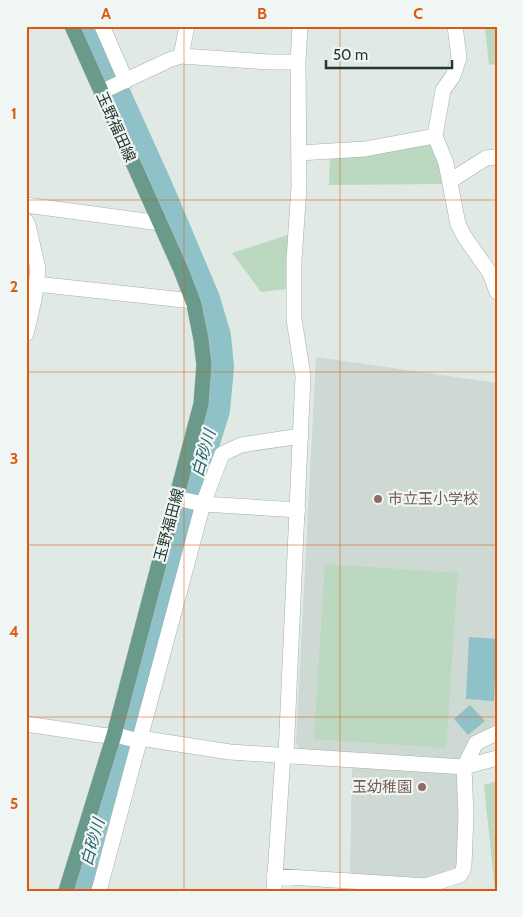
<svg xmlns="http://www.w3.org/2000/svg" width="523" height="917" font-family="Cabin,'Noto Sans JP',sans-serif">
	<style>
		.built { fill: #ced9d3 }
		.green { fill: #bbd8c1 }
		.water { fill: #8ec2c8 }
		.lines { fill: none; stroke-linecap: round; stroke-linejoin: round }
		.river { stroke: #8ec2c8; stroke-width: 30 }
		.street-casing { stroke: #a4b0ab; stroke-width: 16 }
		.primary-casing { stroke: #bdc3c1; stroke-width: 16 }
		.street { stroke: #fff; stroke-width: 15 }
		.primary { stroke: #699a8b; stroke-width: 15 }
		.grid { fill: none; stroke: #de570e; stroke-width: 1; stroke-opacity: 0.55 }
		.education-dot { fill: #8d6e63; stroke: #f0f6f3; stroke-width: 2 }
		.labels { text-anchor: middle; stroke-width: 4.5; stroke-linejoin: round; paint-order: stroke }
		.street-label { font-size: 15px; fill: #233731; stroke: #f0f6f3 }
		.education-label { font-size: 15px; fill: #785e54; stroke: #f0f6f3; text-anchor: start }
		.water-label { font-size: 16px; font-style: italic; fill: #24646c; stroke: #f0f6f3 }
		.neatline { fill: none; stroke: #de570e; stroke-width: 2 }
		.grid-label { font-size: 16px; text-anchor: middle; font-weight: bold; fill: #de570e }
	</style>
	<rect width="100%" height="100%" fill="#e0e9e4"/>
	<path class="built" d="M 316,357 L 497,383 L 497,724 L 475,741 L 469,751 L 457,762 L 301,751 L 296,743 Z
		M 352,764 L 457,773 L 459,777 L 462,817 L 457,867 L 419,881 L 350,875 Z"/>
	<path class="green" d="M 485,26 L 497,26 L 497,64 L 489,65 Z
		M 428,141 L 438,163 L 443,184 L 329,185 L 330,156 Z
		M 291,234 L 287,289 L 261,292 L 232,253 Z
		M 325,564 L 458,573 L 446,748 L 314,739 Z
		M 497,781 L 497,891 L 495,891 L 484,785 Z"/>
	<path class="water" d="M 469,637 L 497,639 L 494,701 L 466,699 Z
		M 470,705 L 485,721 L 468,735 L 454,719 Z"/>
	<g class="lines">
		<path class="river" d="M 78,891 L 141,674 L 189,494 L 215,410 L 219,367 L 216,336 L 205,299 L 159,190 L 85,26"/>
		<g class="street-casing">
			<path id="street" d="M 102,26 L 126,81
				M 455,26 L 459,58 L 453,76 L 443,90 L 435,136 L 446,163 L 458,224 L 464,236 L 490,273 L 497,292
				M 181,56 L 269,62 L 298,62
				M 101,92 L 169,60 L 181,56 L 187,26
				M 299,153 L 365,149 L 435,136
				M 450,181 L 486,158 L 497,157
				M 26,205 L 160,223
				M 26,221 L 28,225 L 38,269 L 34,300 L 26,334
				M 36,284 L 193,301
				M 176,498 L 203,504 L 298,510
				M 26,724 L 100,735 L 120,736 L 135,740 L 146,739 L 230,752 L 464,767 L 497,758
				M 286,755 L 303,376 L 294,319 L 294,260 L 299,187 L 298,62 L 300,26
				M 274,876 L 426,886 L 460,875 L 463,870 L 464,865 L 466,815 L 464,767 L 476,743 L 497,733
				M 99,891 L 203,504 L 222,454 L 241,445 L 294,437 L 301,437
				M 274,891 L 283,755"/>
		</g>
		<g class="primary-casing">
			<path id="primary" d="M 66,891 L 114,735 L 201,404 L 204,365 L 201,339 L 194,304 L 181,270 L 72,26"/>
		</g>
		<use href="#street" class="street"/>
		<use href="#primary" class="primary"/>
	</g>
	<path class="grid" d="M 184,26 L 184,891M 340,26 L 340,891M 26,200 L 497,200M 26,372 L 497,372M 26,545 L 497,545M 26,717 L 497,717"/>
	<g class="education-dot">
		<circle cx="378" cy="499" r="5"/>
		<circle cx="422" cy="787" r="5"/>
	</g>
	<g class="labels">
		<g class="street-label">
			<text transform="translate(116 127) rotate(66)" y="5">玉野福田線</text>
			<text transform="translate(169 525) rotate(-75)" y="5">玉野福田線</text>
		</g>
		<g class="education-label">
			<text x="388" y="504">市立玉小学校</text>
			<text x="412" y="792" text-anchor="end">玉幼稚園</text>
		</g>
		<g class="water-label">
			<text transform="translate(203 453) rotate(-74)" y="6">白砂川</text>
			<text transform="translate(92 842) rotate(-74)" y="6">白砂川</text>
		</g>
	</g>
	<rect width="523" height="917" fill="none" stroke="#f0f6f3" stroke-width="55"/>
	<path d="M326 60v8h126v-8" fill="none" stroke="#233731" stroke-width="2.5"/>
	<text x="333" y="60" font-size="15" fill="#233731" stroke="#f0f6f3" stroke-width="4" paint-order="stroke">50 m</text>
	<rect x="28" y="28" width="468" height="862" class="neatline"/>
	<g class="grid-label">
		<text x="106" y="19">A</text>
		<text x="262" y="19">B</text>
		<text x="418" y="19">C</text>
		<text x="14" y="119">1</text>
		<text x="14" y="292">2</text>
		<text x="14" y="464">3</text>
		<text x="14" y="637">4</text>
		<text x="14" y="809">5</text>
	</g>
</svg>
